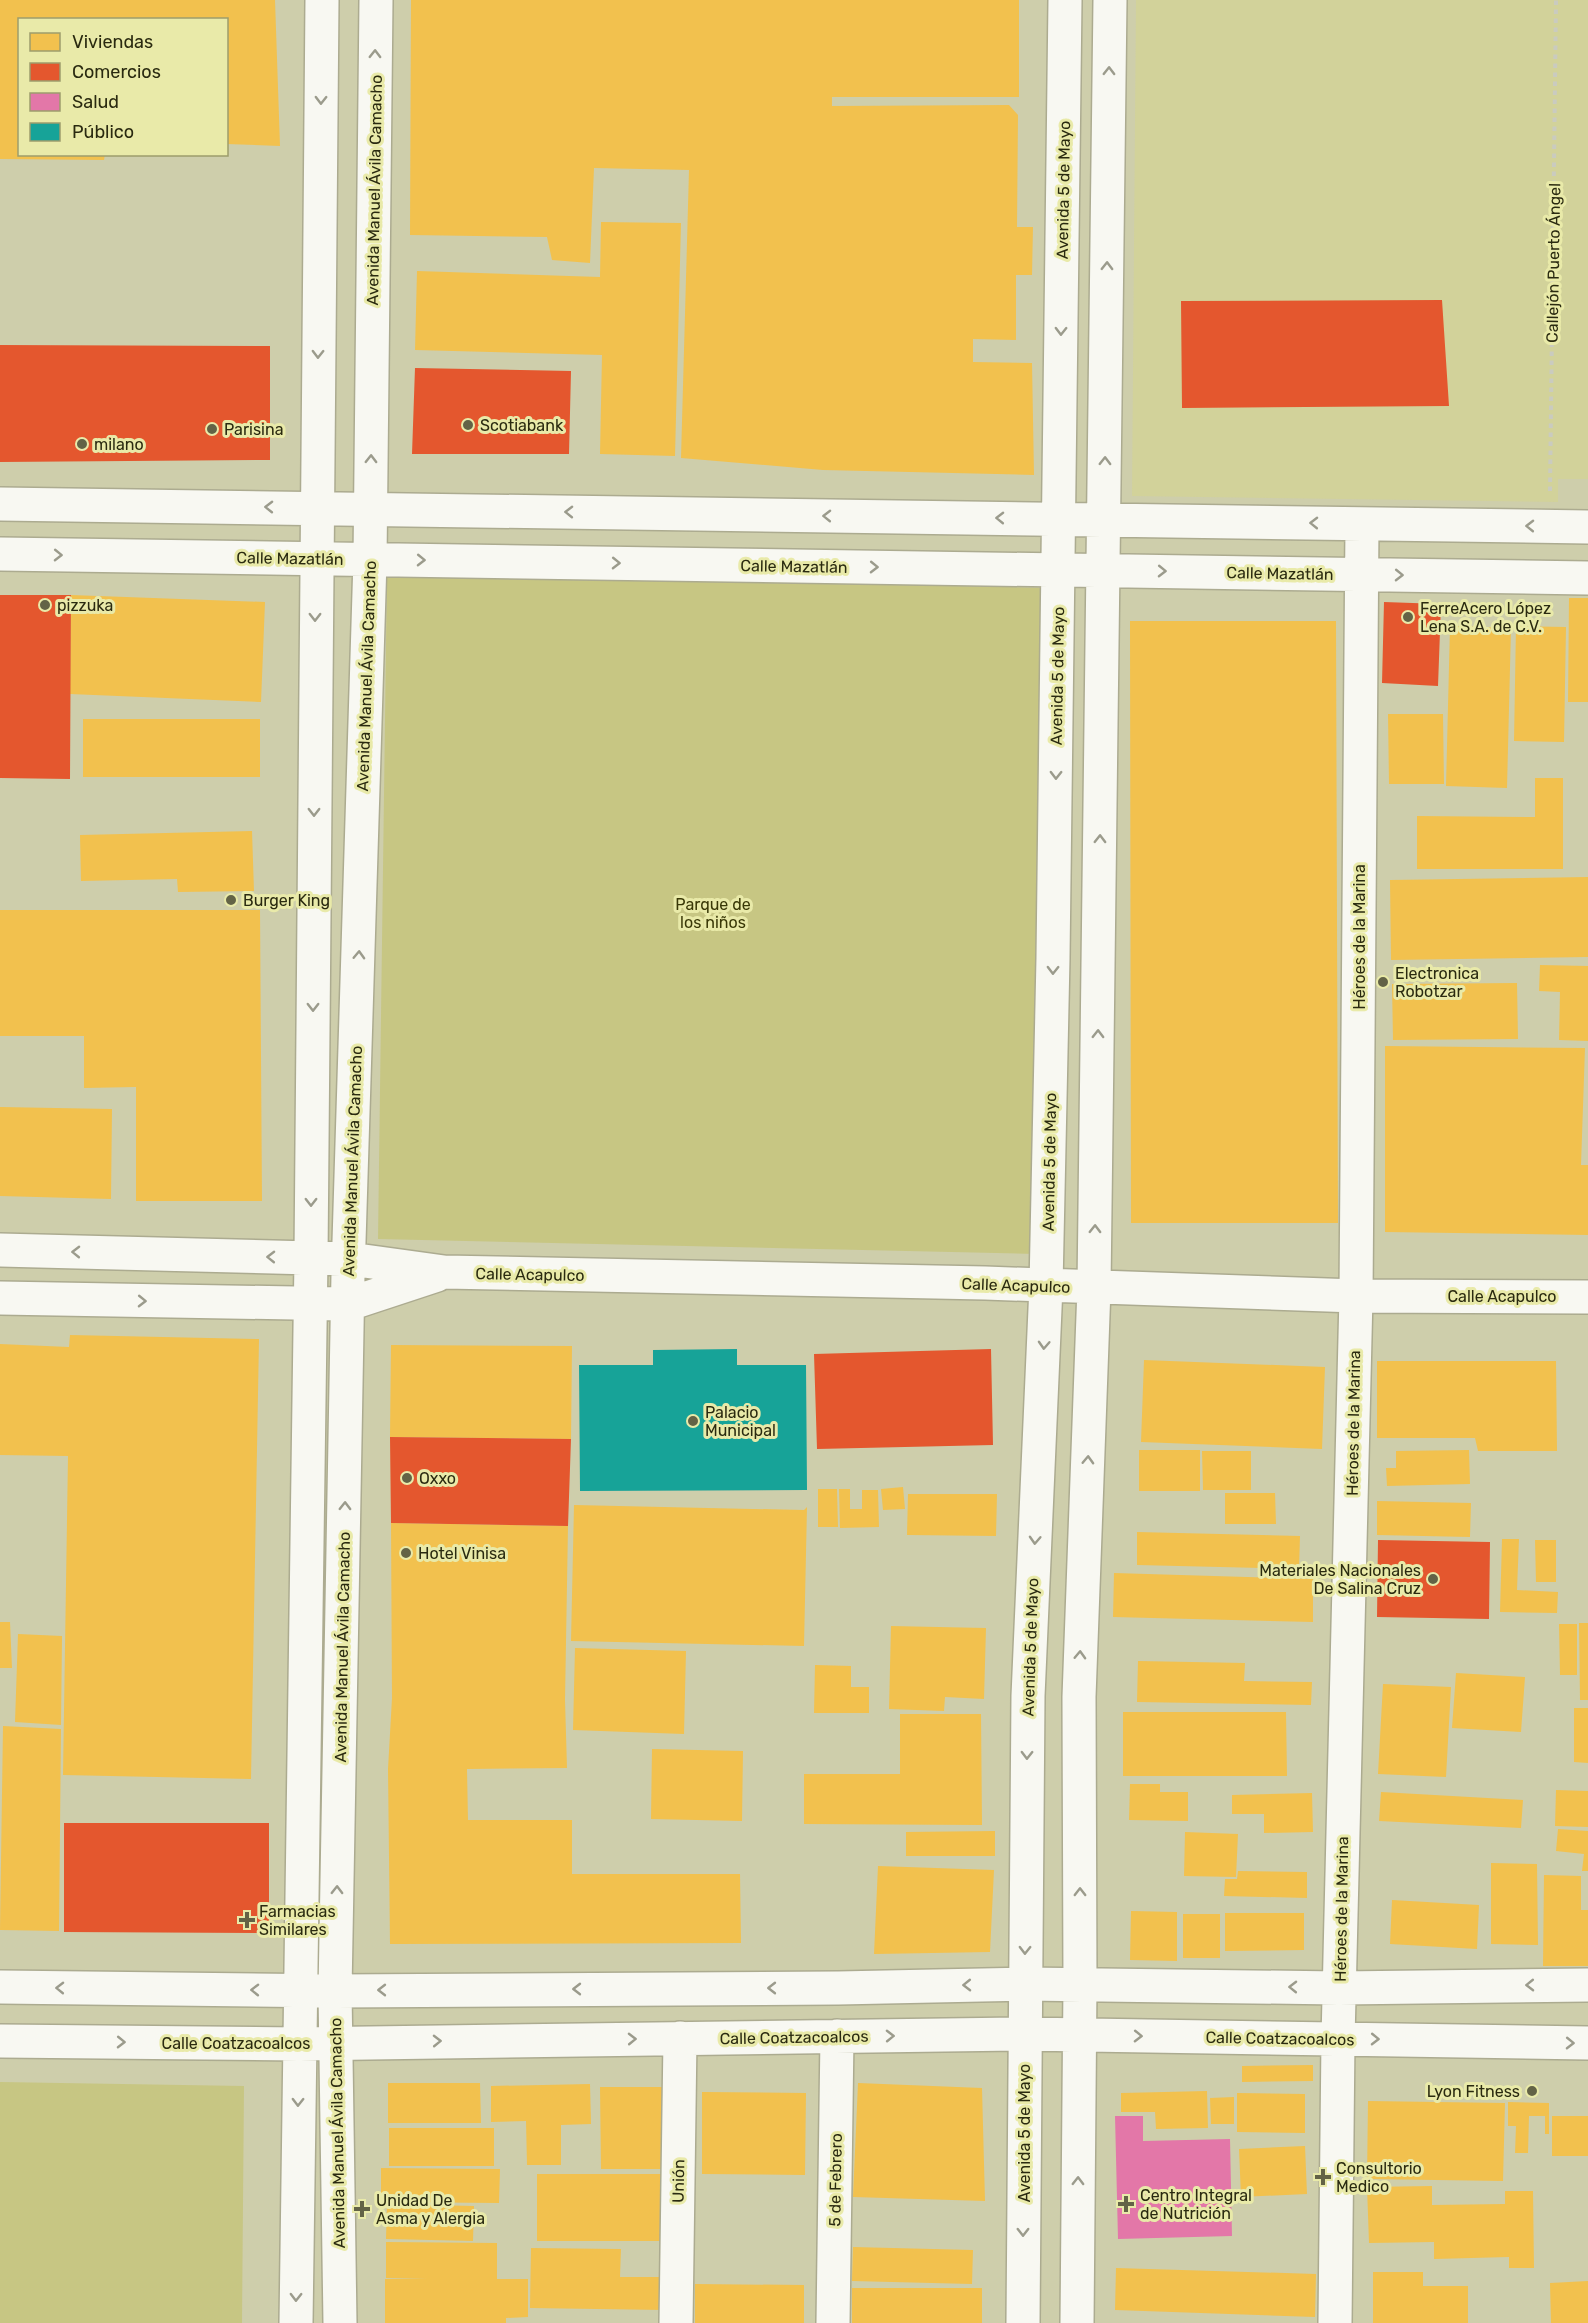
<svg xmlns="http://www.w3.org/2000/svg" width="1588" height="2323" font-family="Rubik,sans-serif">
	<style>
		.built { fill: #d2d29a }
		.green { fill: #c7c683 }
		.homes { fill: #f2c14e }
		.shops { fill: #e4572e }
		.health { fill: #e377a8 }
		.public { fill: #17a398 }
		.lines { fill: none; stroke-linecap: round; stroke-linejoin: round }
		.street-casing { stroke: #acab90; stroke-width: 36 }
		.path { stroke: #cacbbf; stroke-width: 4; stroke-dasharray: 4.5 4.5; stroke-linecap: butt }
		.street { stroke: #f8f8f2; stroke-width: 33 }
		.oneway { stroke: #9b9b8c }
		.poi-dot { fill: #636346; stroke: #e9eaa9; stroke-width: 2 }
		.labels { text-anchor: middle; stroke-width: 6; stroke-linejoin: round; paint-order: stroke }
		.street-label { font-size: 16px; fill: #2a2a10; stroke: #e9eaa9 }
		.poi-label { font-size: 16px; fill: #2a2a10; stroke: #e9eaa9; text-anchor: start }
		.park-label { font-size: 16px; fill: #393807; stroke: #e9eaa9 }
	</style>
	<rect width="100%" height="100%" fill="#ceceab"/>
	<path class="built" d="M 1136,0 L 1588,0 L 1588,479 L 1558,479 L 1558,502 L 1132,496 Z"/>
	<path class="green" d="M 387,573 L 1050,588 L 1037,1254 L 378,1239 Z
		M 0,2082 L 244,2086 L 242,2323 L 0,2323 Z"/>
	<path class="homes" d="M 0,0 L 275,0 L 280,146 L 226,144 L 226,20 L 20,20 L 20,154 L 105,154 L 104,160 L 0,159 Z
		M 411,0 L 1019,0 L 1019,97 L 832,97 L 832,106 L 1009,105 L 1018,115 L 1017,227 L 1033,227 L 1032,275 L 1016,275 L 1016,340 L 973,339 L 973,362 L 1032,363 L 1034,475 L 823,470 L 681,458 L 689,170 L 594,168 L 590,263 L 552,260 L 547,237 L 410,235 Z
		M 601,222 L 681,223 L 675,456 L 600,454 L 602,355 L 415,350 L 417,271 L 600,277 Z
		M 71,595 L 265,602 L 261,702 L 70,694 Z
		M 1569,598 L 1588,598 L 1588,702 L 1568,702 Z
		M 1130,621 L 1336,621 L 1338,1223 L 1131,1223 Z
		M 1450,626 L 1511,628 L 1507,788 L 1446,786 Z
		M 1516,626 L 1566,627 L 1564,742 L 1514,741 Z
		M 1388,714 L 1443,714 L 1444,784 L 1389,784 Z
		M 83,719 L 260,719 L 260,777 L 83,777 Z
		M 1535,778 L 1563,778 L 1563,869 L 1417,869 L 1417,816 L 1535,817 Z
		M 252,831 L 254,891 L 178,892 L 177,879 L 81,881 L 80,835 Z
		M 1588,877 L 1588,957 L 1391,960 L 1390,880 Z
		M 0,910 L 260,910 L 262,1201 L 136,1201 L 136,1087 L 84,1088 L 84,1036 L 0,1036 Z
		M 1540,965 L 1588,966 L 1588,1041 L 1559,1040 L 1560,992 L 1539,991 Z
		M 1517,983 L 1518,1039 L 1393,1040 L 1392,984 Z
		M 1385,1046 L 1585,1048 L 1581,1165 L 1588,1165 L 1588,1235 L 1385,1232 Z
		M 0,1107 L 112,1109 L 111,1199 L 0,1196 Z
		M 70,1335 L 259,1339 L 251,1779 L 63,1775 L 68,1456 L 0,1455 L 0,1344 L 69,1347 Z
		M 391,1345 L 572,1346 L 571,1439 L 390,1437 Z
		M 1144,1360 L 1325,1367 L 1322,1449 L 1141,1442 Z
		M 1377,1361 L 1556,1361 L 1557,1451 L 1478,1451 L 1475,1438 L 1377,1438 Z
		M 1139,1450 L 1200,1450 L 1200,1491 L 1139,1491 Z
		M 1469,1450 L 1470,1484 L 1387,1486 L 1386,1468 L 1396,1468 L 1396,1451 Z
		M 1202,1451 L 1251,1451 L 1251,1490 L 1203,1490 Z
		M 903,1487 L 905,1509 L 883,1510 L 881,1489 Z
		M 818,1489 L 837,1489 L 838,1527 L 818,1527 Z
		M 839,1489 L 850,1489 L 850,1509 L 862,1509 L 862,1490 L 878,1490 L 879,1527 L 840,1528 Z
		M 1225,1493 L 1275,1493 L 1276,1524 L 1225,1524 Z
		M 908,1494 L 997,1494 L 996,1536 L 907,1535 Z
		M 1377,1501 L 1471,1503 L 1470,1537 L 1377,1535 Z
		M 574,1505 L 804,1510 L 807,1507 L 804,1646 L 571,1641 Z
		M 391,1523 L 568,1526 L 565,1700 L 567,1768 L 467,1769 L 468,1820 L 572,1820 L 572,1874 L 740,1874 L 741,1943 L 390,1944 L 388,1769 L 392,1698 Z
		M 1137,1532 L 1300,1536 L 1299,1569 L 1137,1565 Z
		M 1502,1539 L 1519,1539 L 1517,1590 L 1558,1592 L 1557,1613 L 1500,1612 Z
		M 1535,1540 L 1556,1540 L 1556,1582 L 1536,1582 Z
		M 1114,1573 L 1313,1579 L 1313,1622 L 1113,1617 Z
		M 0,1622 L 10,1622 L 12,1668 L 0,1668 Z
		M 1579,1623 L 1588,1623 L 1588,1700 L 1580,1700 Z
		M 1559,1624 L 1577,1624 L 1577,1675 L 1560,1675 Z
		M 891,1626 L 986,1628 L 984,1699 L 945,1697 L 944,1711 L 889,1709 Z
		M 18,1634 L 62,1636 L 61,1725 L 15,1722 Z
		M 575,1648 L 686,1651 L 684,1734 L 573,1730 Z
		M 1138,1661 L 1245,1663 L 1244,1681 L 1312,1682 L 1311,1705 L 1137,1702 Z
		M 815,1665 L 851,1666 L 851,1687 L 869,1687 L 869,1713 L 814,1713 Z
		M 1456,1673 L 1525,1677 L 1521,1732 L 1452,1728 Z
		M 1383,1684 L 1451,1687 L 1446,1777 L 1378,1774 Z
		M 1574,1708 L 1588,1708 L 1588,1763 L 1574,1762 Z
		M 1123,1712 L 1286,1712 L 1287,1776 L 1123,1776 Z
		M 900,1714 L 981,1714 L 982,1825 L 804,1824 L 804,1774 L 900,1774 Z
		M 3,1726 L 61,1729 L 59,1931 L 0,1930 Z
		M 652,1749 L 743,1751 L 742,1821 L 651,1819 Z
		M 1130,1784 L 1160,1784 L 1160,1792 L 1188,1792 L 1188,1821 L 1129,1820 Z
		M 1556,1790 L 1588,1791 L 1588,1827 L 1555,1826 Z
		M 1381,1792 L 1523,1800 L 1521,1828 L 1379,1821 Z
		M 1312,1793 L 1313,1832 L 1264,1833 L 1264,1814 L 1232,1814 L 1232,1795 Z
		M 1558,1829 L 1588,1831 L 1588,1871 L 1582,1871 L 1584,1854 L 1556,1851 Z
		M 995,1831 L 995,1856 L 906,1856 L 906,1832 Z
		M 1185,1832 L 1238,1834 L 1236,1877 L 1184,1876 Z
		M 1491,1863 L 1537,1864 L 1538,1945 L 1491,1944 Z
		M 878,1866 L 994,1870 L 990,1952 L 874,1954 Z
		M 1238,1871 L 1307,1872 L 1307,1898 L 1224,1896 L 1225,1879 L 1237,1879 Z
		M 1544,1875 L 1581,1876 L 1581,1910 L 1588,1910 L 1588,1966 L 1543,1966 Z
		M 1392,1900 L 1479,1905 L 1477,1949 L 1390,1944 Z
		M 1131,1911 L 1177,1912 L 1177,1961 L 1130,1960 Z
		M 1225,1913 L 1304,1913 L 1304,1950 L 1225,1951 Z
		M 1183,1914 L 1220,1914 L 1220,1958 L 1183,1958 Z
		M 1313,2065 L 1313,2081 L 1242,2082 L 1242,2066 Z
		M 388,2083 L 480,2083 L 481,2123 L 388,2123 Z
		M 858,2083 L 982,2088 L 985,2201 L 853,2197 Z
		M 590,2084 L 591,2124 L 561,2125 L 561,2165 L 527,2165 L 526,2121 L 491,2122 L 491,2086 Z
		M 600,2087 L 669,2087 L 669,2169 L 601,2169 Z
		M 1207,2091 L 1208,2128 L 1156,2129 L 1155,2112 L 1121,2112 L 1121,2093 Z
		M 702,2092 L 806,2093 L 805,2175 L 702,2174 Z
		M 1237,2093 L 1305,2094 L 1305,2133 L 1237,2132 Z
		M 1234,2097 L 1234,2124 L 1211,2124 L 1210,2098 Z
		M 1368,2101 L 1505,2103 L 1503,2181 L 1367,2179 Z
		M 1508,2102 L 1549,2103 L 1549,2134 L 1545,2134 L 1545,2116 L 1529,2116 L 1528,2153 L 1515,2153 L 1516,2126 L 1508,2126 Z
		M 1552,2116 L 1588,2116 L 1588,2156 L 1552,2156 Z
		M 389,2128 L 494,2128 L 494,2166 L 389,2166 Z
		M 1305,2146 L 1307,2194 L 1241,2197 L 1239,2149 Z
		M 381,2168 L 500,2169 L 499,2203 L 381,2202 Z
		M 537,2174 L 667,2174 L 668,2241 L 537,2241 Z
		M 1432,2186 L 1432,2205 L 1505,2204 L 1505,2191 L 1533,2191 L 1534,2268 L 1509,2268 L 1509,2257 L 1434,2259 L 1434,2242 L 1369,2243 L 1367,2187 Z
		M 387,2204 L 474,2206 L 473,2241 L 386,2239 Z
		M 386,2242 L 497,2243 L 497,2279 L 528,2279 L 528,2317 L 506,2318 L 506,2323 L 385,2323 L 385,2279 L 427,2279 L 386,2278 Z
		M 853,2247 L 973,2250 L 972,2284 L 852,2281 Z
		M 531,2248 L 621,2249 L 620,2277 L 666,2277 L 665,2310 L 530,2308 Z
		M 1116,2268 L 1316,2274 L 1315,2317 L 1115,2310 Z
		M 1373,2272 L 1423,2272 L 1423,2286 L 1468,2286 L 1468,2323 L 1373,2323 Z
		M 1588,2281 L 1588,2323 L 1551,2323 L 1550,2283 Z
		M 695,2284 L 804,2285 L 804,2323 L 695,2323 Z
		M 852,2288 L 982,2288 L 982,2323 L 852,2323 Z"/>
	<path class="shops" d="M 1442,300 L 1449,406 L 1182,408 L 1181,301 Z
		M 0,345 L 270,346 L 270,460 L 0,462 Z
		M 415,368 L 571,371 L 569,454 L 412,454 Z
		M 0,595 L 71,595 L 70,779 L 0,778 Z
		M 1384,602 L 1441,604 L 1438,686 L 1382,683 Z
		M 991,1349 L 993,1445 L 817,1449 L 814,1354 Z
		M 390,1437 L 571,1439 L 568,1526 L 391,1523 Z
		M 1378,1540 L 1490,1542 L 1489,1619 L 1377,1617 Z
		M 64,1823 L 269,1823 L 269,1933 L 64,1932 Z"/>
	<path class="health" d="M 1115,2116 L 1143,2116 L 1143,2141 L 1230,2139 L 1232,2236 L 1118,2239 Z"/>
	<path class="public" d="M 737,1349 L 737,1365 L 806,1365 L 807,1490 L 580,1491 L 579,1365 L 653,1365 L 653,1350 Z"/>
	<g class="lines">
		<g class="street-casing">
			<path id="street" d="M 0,504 L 1588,527
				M 0,554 L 1588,578
				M 0,1250 L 350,1259 L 444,1272 L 985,1283 L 1356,1296 L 1588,1297
				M 0,1298 L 349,1304 L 437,1275
				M 0,1987 L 335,1991 L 838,1988 L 1025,1984 L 1339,1988 L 1588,1985
				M 0,2041 L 299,2044 L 1025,2034 L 1588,2043
				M 296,2323 L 311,1258 L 322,0
				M 340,2323 L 335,1991 L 348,1274 L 370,560 L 376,0
				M 676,2323 L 680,2038
				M 833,2323 L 837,2036
				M 1023,2323 L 1028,1696 L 1046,1286 L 1053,958 L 1065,0
				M 1077,2323 L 1080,1984 L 1079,1697 L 1094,1288 L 1110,0
				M 1335,2323 L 1338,2039 L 1356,1296 L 1362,524"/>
		</g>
		<path class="path" d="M 1550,491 L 1556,0"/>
		<use href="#street" class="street"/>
	</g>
	<defs><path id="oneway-chevron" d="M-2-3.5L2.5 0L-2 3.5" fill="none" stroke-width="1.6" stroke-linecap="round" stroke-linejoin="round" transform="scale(1.5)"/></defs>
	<g class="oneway">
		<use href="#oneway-chevron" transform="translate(375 54) rotate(-89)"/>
		<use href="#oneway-chevron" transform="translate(1109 71) rotate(-89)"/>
		<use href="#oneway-chevron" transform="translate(321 100) rotate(91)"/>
		<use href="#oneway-chevron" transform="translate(1107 266) rotate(-89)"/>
		<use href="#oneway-chevron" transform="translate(1061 331) rotate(91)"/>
		<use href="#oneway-chevron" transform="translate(318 354) rotate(91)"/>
		<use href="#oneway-chevron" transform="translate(371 459) rotate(-89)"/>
		<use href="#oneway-chevron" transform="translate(1105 461) rotate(-89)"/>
		<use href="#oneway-chevron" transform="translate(269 507) rotate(-179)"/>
		<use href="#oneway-chevron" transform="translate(569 512) rotate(-179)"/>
		<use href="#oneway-chevron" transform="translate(827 516) rotate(-179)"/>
		<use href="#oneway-chevron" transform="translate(1000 518) rotate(-179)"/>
		<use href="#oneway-chevron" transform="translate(1314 523) rotate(-179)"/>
		<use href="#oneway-chevron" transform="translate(1530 526) rotate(-179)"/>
		<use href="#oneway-chevron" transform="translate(58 555) rotate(1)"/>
		<use href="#oneway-chevron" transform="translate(421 560) rotate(1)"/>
		<use href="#oneway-chevron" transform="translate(616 563) rotate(1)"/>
		<use href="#oneway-chevron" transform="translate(874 567) rotate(1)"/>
		<use href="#oneway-chevron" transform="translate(1162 571) rotate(1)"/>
		<use href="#oneway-chevron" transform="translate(1399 575) rotate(1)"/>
		<use href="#oneway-chevron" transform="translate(315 617) rotate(90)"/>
		<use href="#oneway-chevron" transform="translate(1056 775) rotate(91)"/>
		<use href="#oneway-chevron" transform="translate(314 812) rotate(90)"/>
		<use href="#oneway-chevron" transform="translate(1100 839) rotate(-89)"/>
		<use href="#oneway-chevron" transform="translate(359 955) rotate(-88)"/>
		<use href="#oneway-chevron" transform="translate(1053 970) rotate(91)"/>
		<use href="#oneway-chevron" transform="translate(313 1007) rotate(90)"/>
		<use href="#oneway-chevron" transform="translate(1098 1034) rotate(-89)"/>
		<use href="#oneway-chevron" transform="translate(311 1202) rotate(90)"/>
		<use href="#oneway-chevron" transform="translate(1095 1229) rotate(-89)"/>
		<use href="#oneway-chevron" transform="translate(76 1252) rotate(-179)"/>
		<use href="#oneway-chevron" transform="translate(271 1257) rotate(-179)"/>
		<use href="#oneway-chevron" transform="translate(142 1301) rotate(1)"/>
		<use href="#oneway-chevron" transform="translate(1044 1345) rotate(93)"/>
		<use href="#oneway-chevron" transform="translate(1088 1460) rotate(-88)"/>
		<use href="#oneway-chevron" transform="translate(345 1506) rotate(-89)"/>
		<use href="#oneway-chevron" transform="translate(1035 1540) rotate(93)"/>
		<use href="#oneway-chevron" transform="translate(1080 1655) rotate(-88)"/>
		<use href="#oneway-chevron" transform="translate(1027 1755) rotate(91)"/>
		<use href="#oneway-chevron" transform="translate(337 1890) rotate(-89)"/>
		<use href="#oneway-chevron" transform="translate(1080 1892) rotate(-90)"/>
		<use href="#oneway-chevron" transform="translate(1025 1950) rotate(91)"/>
		<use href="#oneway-chevron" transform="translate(967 1985) rotate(179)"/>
		<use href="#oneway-chevron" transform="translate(1530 1985) rotate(179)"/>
		<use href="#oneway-chevron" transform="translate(1293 1987) rotate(-179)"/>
		<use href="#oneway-chevron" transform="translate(60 1988) rotate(-179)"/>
		<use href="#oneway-chevron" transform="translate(772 1988) rotate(180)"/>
		<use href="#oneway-chevron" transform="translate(577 1989) rotate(180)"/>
		<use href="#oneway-chevron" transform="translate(255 1990) rotate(-179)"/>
		<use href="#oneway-chevron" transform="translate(382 1990) rotate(180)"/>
		<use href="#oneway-chevron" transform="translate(890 2036) rotate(-1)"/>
		<use href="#oneway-chevron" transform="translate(1138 2036) rotate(1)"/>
		<use href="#oneway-chevron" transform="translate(632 2039) rotate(-1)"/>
		<use href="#oneway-chevron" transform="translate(1375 2039) rotate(1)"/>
		<use href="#oneway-chevron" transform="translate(437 2041) rotate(-1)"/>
		<use href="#oneway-chevron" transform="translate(121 2042) rotate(1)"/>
		<use href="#oneway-chevron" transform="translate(1570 2043) rotate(1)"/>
		<use href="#oneway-chevron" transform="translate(298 2102) rotate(91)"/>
		<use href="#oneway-chevron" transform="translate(1078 2181) rotate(-89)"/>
		<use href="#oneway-chevron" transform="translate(1023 2232) rotate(90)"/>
		<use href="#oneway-chevron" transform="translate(296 2297) rotate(91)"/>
	</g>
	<g class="poi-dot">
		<circle cx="468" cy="425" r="6"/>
		<circle cx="212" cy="429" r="6"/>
		<circle cx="82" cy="444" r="6"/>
		<circle cx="45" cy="605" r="6"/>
		<circle cx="1408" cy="617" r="6"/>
		<circle cx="231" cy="900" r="6"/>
		<circle cx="1383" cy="982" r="6"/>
		<circle cx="693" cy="1421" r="6"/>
		<circle cx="407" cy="1478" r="6"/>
		<circle cx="406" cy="1553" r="6"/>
		<circle cx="1433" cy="1579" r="6"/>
		<path d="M244 1911h6v6h6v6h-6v6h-6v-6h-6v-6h6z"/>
		<circle cx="1532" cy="2091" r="6"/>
		<path d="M1320 2168h6v6h6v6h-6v6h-6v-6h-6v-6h6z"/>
		<path d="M1123 2195h6v6h6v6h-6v6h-6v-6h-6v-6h6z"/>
		<path d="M359 2200h6v6h6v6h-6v6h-6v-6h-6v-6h6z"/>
	</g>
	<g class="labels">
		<g class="street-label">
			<text transform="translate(374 190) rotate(-89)" y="6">Avenida Manuel Ávila Camacho</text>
			<text transform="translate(1063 190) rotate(-89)" y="6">Avenida 5 de Mayo</text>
			<text transform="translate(1553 263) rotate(-89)" y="6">Callejón Puerto Ángel</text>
			<text transform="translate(290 558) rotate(1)" y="6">Calle Mazatlán</text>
			<text transform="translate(794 566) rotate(1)" y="6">Calle Mazatlán</text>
			<text transform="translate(1280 573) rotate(1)" y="6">Calle Mazatlán</text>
			<text transform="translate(366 676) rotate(-88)" y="6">Avenida Manuel Ávila Camacho</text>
			<text transform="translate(1057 676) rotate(-89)" y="6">Avenida 5 de Mayo</text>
			<text transform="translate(1359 937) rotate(-90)" y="6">Héroes de la Marina</text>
			<text transform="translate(352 1161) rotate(-88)" y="6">Avenida Manuel Ávila Camacho</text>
			<text transform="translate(1049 1162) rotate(-89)" y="6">Avenida 5 de Mayo</text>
			<text transform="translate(530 1274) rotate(1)" y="6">Calle Acapulco</text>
			<text transform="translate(1016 1285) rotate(2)" y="6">Calle Acapulco</text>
			<text x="1502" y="1302">Calle Acapulco</text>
			<text transform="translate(1353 1423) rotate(-89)" y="6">Héroes de la Marina</text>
			<text transform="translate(342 1647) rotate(-89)" y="6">Avenida Manuel Ávila Camacho</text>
			<text transform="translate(1030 1647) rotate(-88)" y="6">Avenida 5 de Mayo</text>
			<text transform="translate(1341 1909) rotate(-89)" y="6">Héroes de la Marina</text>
			<text transform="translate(794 2037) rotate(-1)" y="6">Calle Coatzacoalcos</text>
			<text transform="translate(1280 2038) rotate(1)" y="6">Calle Coatzacoalcos</text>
			<text x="236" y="2049">Calle Coatzacoalcos</text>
			<text transform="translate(337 2133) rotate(-91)" y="6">Avenida Manuel Ávila Camacho</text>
			<text transform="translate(1024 2133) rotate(-90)" y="6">Avenida 5 de Mayo</text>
			<text transform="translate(835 2180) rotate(-89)" y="6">5 de Febrero</text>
			<text transform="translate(678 2181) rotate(-89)" y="6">Unión</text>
		</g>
		<g class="poi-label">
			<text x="480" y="431">Scotiabank</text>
			<text x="224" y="435">Parisina</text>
			<text x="94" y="450">milano</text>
			<text x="57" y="611">pizzuka</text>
			<text x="1420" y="614">FerreAcero López<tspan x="1420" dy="18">Lena S.A. de C.V.</tspan></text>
			<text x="243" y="906">Burger King</text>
			<text x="1395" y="979">Electronica<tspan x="1395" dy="18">Robotzar</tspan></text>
			<text x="705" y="1418">Palacio<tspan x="705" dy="18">Municipal</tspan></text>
			<text x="419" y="1484">Oxxo</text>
			<text x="418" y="1559">Hotel Vinisa</text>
			<text x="1421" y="1576" text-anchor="end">Materiales Nacionales<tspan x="1421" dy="18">De Salina Cruz</tspan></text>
			<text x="259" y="1917">Farmacias<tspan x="259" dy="18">Similares</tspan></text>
			<text x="1520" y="2097" text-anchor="end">Lyon Fitness</text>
			<text x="1336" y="2174">Consultorio<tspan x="1336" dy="18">Medico</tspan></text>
			<text x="1140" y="2201">Centro Integral<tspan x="1140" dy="18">de Nutrición</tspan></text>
			<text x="376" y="2206">Unidad De<tspan x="376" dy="18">Asma y Alergia</tspan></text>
		</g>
		<g class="park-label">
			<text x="713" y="910">Parque de<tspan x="713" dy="18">los niños</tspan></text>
		</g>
	</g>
	<rect x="18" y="18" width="210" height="138" fill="#e9eaa9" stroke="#9d9d6c" stroke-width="1.5"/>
	<rect x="30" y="33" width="30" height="18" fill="#f2c14e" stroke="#9d9d6c" stroke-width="1.5"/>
	<text x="72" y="48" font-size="18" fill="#2a2a10">Viviendas</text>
	<rect x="30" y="63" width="30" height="18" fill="#e4572e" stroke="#9d9d6c" stroke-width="1.5"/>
	<text x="72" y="78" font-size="18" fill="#2a2a10">Comercios</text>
	<rect x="30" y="93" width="30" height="18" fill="#e377a8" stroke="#9d9d6c" stroke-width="1.5"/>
	<text x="72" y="108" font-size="18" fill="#2a2a10">Salud</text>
	<rect x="30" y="123" width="30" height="18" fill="#17a398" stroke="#9d9d6c" stroke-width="1.5"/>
	<text x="72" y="138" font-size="18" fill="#2a2a10">Público</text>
</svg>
